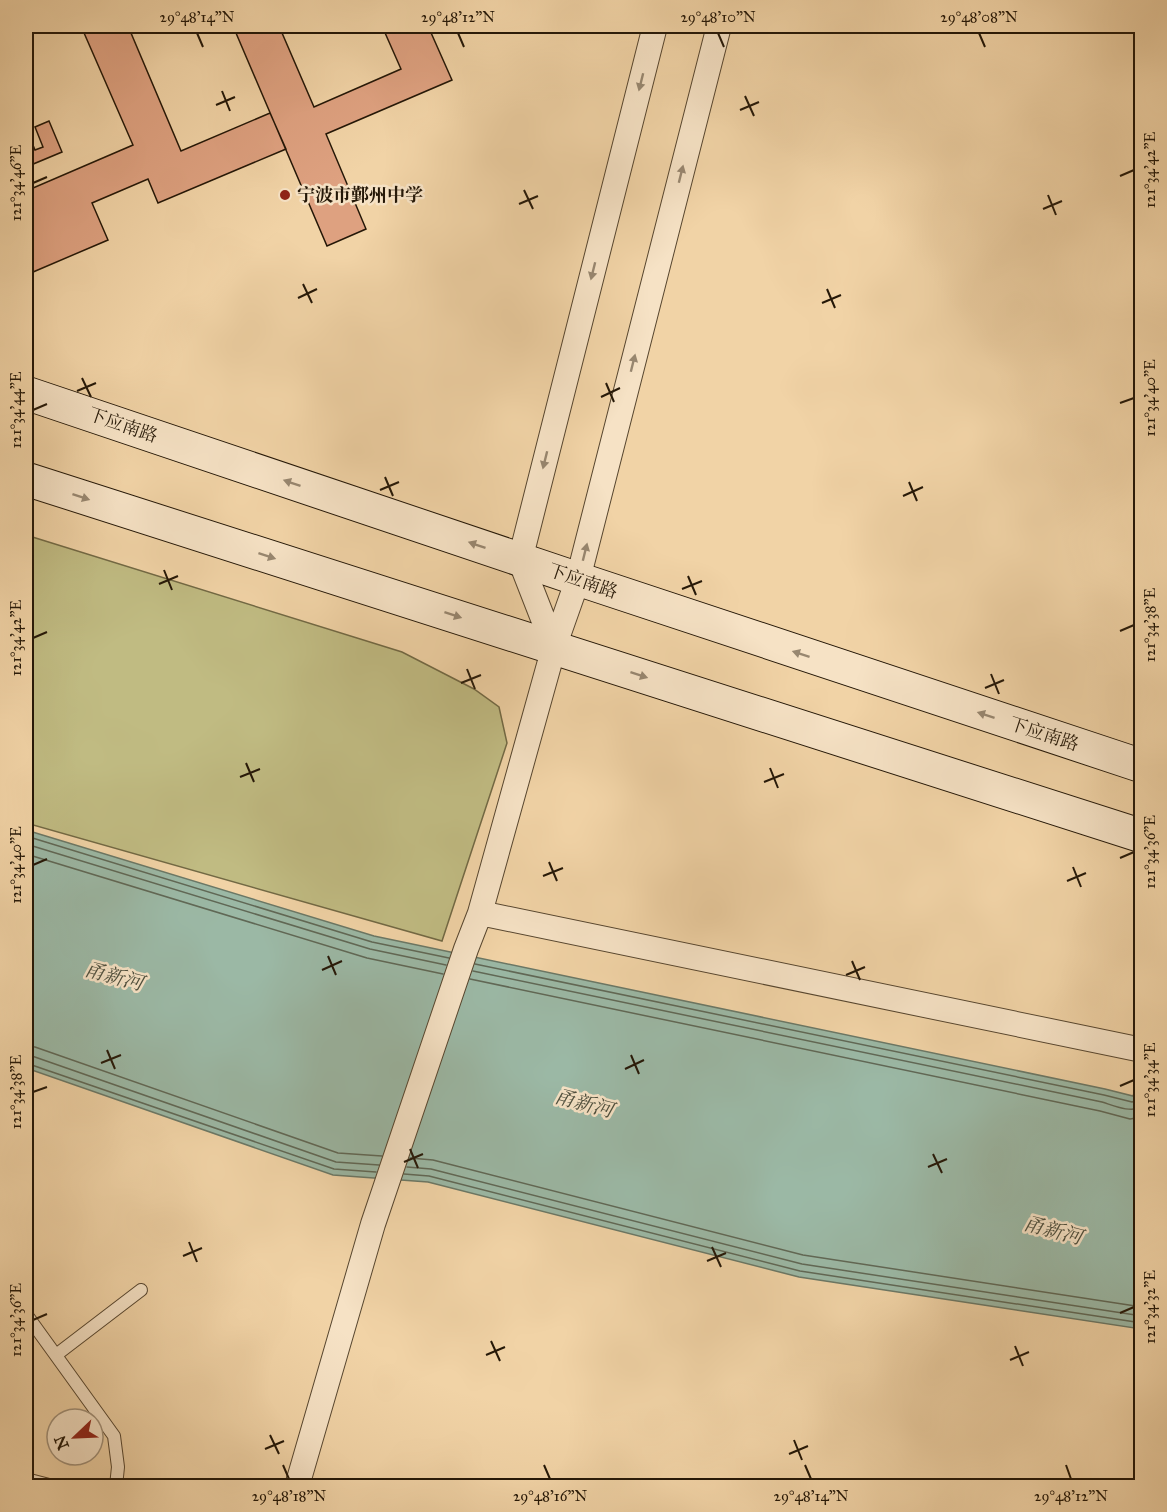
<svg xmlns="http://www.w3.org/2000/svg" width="1167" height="1512" font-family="'IM FELL Great Primer','Noto Serif SC',serif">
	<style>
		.green { fill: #c0bb82; stroke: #726944; stroke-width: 1.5 }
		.water { fill: #9bb8a5; stroke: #6b7866; stroke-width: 1.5 }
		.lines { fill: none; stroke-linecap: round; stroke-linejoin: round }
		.shore { stroke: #606856; stroke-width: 1.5 }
		.building { fill: #dea180; stroke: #241707; stroke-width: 1.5 }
		.service-casing { stroke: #57462f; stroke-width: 14 }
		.minor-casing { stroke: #57462f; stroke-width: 26 }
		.secondary-casing { stroke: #241707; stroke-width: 35 }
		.service { stroke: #f6e2c5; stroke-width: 12 }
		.minor { stroke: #f6e2c5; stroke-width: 24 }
		.secondary { stroke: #f6e2c5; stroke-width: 33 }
		.oneway { fill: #988770 }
		.ticks { fill: none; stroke: #241707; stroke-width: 2 }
		.poi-dot { fill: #8f2418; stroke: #f6e2c5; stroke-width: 2 }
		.labels { text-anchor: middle; stroke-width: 5; stroke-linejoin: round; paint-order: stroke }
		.poi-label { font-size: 18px; font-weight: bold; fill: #241707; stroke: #f6e2c5; text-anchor: start }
		.street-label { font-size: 18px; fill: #241707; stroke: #f6e2c5 }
		.water-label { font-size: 20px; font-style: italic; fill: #4e4f3e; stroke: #f6e2c5 }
		.neatline { fill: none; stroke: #241707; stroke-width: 2 }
		.ticks-label { font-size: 15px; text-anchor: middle; fill: #241707 }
	</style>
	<rect width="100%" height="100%" fill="#f1d3a6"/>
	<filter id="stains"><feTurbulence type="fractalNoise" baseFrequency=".00333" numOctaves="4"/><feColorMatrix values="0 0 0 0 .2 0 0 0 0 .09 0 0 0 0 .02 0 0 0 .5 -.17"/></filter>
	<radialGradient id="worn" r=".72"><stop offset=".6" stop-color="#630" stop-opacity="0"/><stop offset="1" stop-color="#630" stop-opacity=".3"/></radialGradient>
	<path class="green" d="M 26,535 L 402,652 L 474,689 L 499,707 L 507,743 L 442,941 L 26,823 Z"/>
	<path class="water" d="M 26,830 L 374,936 L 1105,1089 L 1133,1096 L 1141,1073 L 1141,1329 L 799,1277 L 428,1182 L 333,1175 L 26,1068 Z"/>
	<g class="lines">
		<path class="shore" d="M 26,836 L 372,942 L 449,958
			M 26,844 L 370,949 L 446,965
			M 26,854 L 367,958 L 443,974
			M 475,964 L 1104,1095 L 1132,1102 L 1138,1100 L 1142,1092
			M 473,971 L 1102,1102 C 1115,1106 1130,1113 1142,1107
			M 470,979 L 1100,1111 L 1130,1119 L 1142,1117
			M 26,1046 L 35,1047 L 338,1153 L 382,1156
			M 26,1055 L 32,1056 L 336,1162 L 379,1165
			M 26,1063 L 334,1169 L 376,1172
			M 410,1158 L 433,1160 L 803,1255 L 1142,1307
			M 407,1167 L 431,1169 L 802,1264 L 1142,1316
			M 404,1174 L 429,1176 L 800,1271 L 1142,1323"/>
	</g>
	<path class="building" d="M 81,26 L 128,26 L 181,151 L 270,113 L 286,149 L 158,203 L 148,179 L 92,203 L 108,240 L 26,275 L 26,191 L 133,145 Z
		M 233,26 L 279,26 L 314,107 L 401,69 L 382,26 L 428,26 L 452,80 L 326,134 L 366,229 L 327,246 Z
		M 49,121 L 62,152 L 26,167 L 26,128 L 35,150 L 43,147 L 35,127 Z"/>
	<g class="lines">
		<g class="service-casing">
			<path id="service" d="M 26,1314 L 114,1436 L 118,1467 L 116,1486
				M 56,1355 L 141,1290
				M 26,1479 L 53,1486"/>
		</g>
		<g class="minor-casing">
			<path id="minor" d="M 554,647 L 520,560 L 655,26
				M 480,913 L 1142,1050
				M 297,1486 L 373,1224 L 466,949 L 480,913 L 554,647 L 578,579 L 719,26"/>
		</g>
		<g class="secondary-casing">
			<path id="secondary" d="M 26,393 L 578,579 L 1142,766
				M 26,479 L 1142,836"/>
		</g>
		<use href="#service" class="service"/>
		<use href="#minor" class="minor"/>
		<use href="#secondary" class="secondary"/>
	</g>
	<defs><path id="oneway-solid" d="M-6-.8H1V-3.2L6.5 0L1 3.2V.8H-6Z" transform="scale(1.5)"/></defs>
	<g class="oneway">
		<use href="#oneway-solid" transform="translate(641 82) rotate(104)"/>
		<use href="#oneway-solid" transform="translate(681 174) rotate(-76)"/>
		<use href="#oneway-solid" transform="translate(593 271) rotate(104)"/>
		<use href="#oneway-solid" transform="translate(633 363) rotate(-76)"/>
		<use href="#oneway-solid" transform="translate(545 460) rotate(104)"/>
		<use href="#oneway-solid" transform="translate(292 483) rotate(-161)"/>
		<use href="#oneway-solid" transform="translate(81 497) rotate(18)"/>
		<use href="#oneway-solid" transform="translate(477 545) rotate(-161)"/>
		<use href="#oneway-solid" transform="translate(585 552) rotate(-76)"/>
		<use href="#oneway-solid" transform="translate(267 556) rotate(18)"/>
		<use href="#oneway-solid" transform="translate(453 615) rotate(18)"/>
		<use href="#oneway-solid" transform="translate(801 654) rotate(-162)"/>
		<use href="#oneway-solid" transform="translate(639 675) rotate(18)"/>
		<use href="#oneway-solid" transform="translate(986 715) rotate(-162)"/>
	</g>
	<path class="ticks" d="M 197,33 L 203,47M 458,33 L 464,47M 718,33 L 724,47M 979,33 L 985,47M 222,91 L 230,111M 745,96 L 754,116M 216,105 L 235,97M 740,110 L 759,102M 1120,176 L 1134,170M 33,183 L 47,177M 524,190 L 533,209M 1048,195 L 1056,215M 519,204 L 538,196M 1043,209 L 1062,201M 303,284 L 312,303M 827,289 L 835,308M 298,298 L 317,289M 822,303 L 841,295M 82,378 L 91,397M 606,383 L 614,402M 77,391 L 96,383M 601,397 L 620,388M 1120,403 L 1134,398M 33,410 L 47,404M 385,477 L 393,496M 909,482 L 917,501M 380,490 L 399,482M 903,496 L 923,487M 164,570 L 172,590M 688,576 L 696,595M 159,584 L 178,576M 682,589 L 702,581M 1120,631 L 1134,625M 33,638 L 47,632M 467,669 L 475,689M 991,674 L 999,694M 461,683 L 481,675M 985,688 L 1004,680M 246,763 L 254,782M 770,768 L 778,788M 240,777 L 260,769M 764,782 L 784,774M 1120,858 L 1134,852M 549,862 L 557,881M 33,865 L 47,859M 1073,867 L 1081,887M 543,876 L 563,868M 1067,881 L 1086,873M 328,956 L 336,975M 852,961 L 860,980M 322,970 L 342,961M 846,975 L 865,967M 107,1050 L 115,1069M 631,1055 L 639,1074M 101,1063 L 121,1055M 625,1069 L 644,1060M 1120,1086 L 1134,1080M 33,1092 L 47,1087M 410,1149 L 418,1168M 933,1154 L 942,1173M 404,1162 L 423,1154M 928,1167 L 947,1159M 189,1242 L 197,1262M 712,1247 L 721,1267M 183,1256 L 202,1248M 707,1261 L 726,1253M 1120,1313 L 1134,1307M 33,1320 L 47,1314M 491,1341 L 500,1361M 1015,1346 L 1023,1366M 486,1355 L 505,1347M 1010,1360 L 1029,1352M 270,1435 L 279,1454M 794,1440 L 802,1460M 265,1449 L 284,1441M 789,1454 L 808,1446M 283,1465 L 289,1479M 544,1465 L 550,1479M 805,1465 L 811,1479M 1066,1465 L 1071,1479"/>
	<circle class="poi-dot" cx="285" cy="195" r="6"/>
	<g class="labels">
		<g class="poi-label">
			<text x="297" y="201">宁波市鄞州中学</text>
		</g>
		<g class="street-label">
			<text transform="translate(123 425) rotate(19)" y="6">下应南路</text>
			<text transform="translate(583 581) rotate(19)" y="6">下应南路</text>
			<text transform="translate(1044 734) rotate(18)" y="6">下应南路</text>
		</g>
		<g class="water-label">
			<text transform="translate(114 976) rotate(15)" y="7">甬新河</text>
			<text transform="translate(584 1103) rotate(15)" y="7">甬新河</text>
			<text transform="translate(1053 1230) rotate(15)" y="7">甬新河</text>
		</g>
	</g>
	<rect width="1167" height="1512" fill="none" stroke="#f1d3a6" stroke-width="66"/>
	<g transform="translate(75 1437) rotate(247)"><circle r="28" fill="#f6e2c5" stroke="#a29179" stroke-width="1.5"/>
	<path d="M0-4.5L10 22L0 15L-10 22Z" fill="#8f2418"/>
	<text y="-9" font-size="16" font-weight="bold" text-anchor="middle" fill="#241707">N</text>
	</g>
	<rect x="33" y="33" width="1101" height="1446" class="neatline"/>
	<g class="ticks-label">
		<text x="197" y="22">29°48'14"N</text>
		<text x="458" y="22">29°48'12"N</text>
		<text x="718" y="22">29°48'10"N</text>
		<text x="979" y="22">29°48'08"N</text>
		<text transform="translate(1150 170) rotate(-90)" y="5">121°34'42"E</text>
		<text transform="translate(16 183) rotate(-90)" y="5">121°34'46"E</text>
		<text transform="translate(1150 398) rotate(-90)" y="5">121°34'40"E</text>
		<text transform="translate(16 410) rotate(-90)" y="5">121°34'44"E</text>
		<text transform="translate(1150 625) rotate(-90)" y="5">121°34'38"E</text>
		<text transform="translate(16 638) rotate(-90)" y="5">121°34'42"E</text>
		<text transform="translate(1150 852) rotate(-90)" y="5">121°34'36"E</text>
		<text transform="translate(16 865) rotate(-90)" y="5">121°34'40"E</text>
		<text transform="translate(1150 1080) rotate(-90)" y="5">121°34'34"E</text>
		<text transform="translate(16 1092) rotate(-90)" y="5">121°34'38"E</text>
		<text transform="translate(1150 1307) rotate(-90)" y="5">121°34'32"E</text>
		<text transform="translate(16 1320) rotate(-90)" y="5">121°34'36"E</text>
		<text x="289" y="1501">29°48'18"N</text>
		<text x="550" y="1501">29°48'16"N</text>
		<text x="811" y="1501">29°48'14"N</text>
		<text x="1071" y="1501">29°48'12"N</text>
	</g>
	<rect width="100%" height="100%" filter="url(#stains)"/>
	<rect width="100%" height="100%" fill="url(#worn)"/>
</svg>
